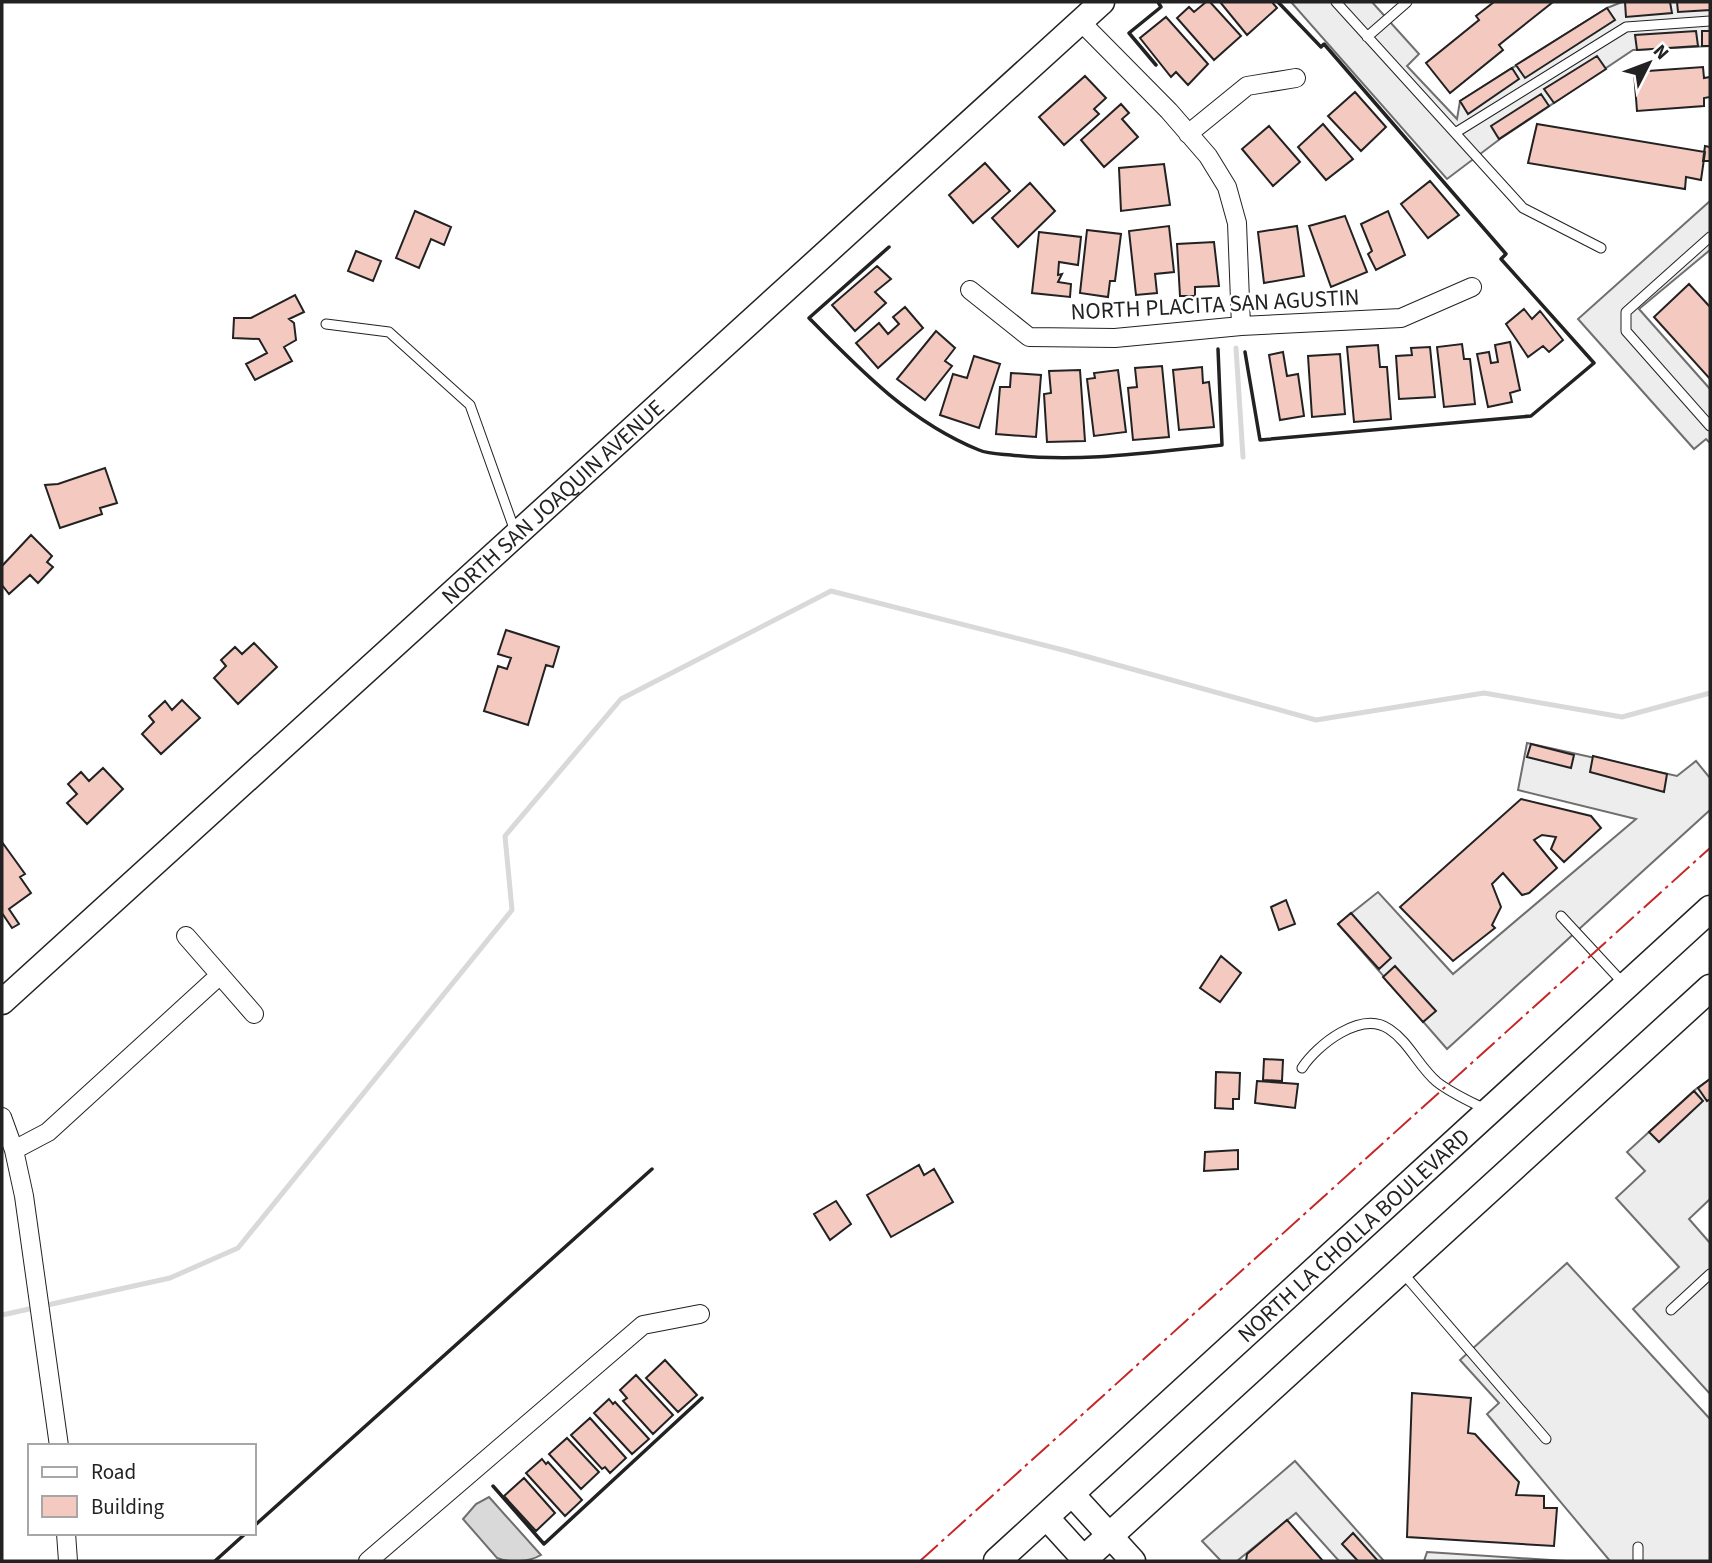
<svg xmlns="http://www.w3.org/2000/svg" width="1712" height="1563" font-family="'Source Sans 3',sans-serif">
	<style>
		.parking { fill: #ededed; stroke: #6f6f6f; stroke-width: 2 }
		.water { fill: #d9d9d9; stroke: #6f6f6f; stroke-width: 2 }
		.lines { fill: none; stroke-linecap: round; stroke-linejoin: round }
		.stream { stroke: #d9d9d9; stroke-width: 5 }
		.building { fill: #f3c9c0; stroke: #222; stroke-width: 2 }
		.lane-casing { stroke: #222; stroke-width: 11 }
		.street-casing { stroke: #222; stroke-width: 20 }
		.secondary-casing { stroke: #222; stroke-width: 27 }
		.primary-casing { stroke: #222; stroke-width: 29 }
		.lane { stroke: #fff; stroke-width: 9 }
		.street { stroke: #fff; stroke-width: 18 }
		.secondary { stroke: #fff; stroke-width: 24 }
		.primary { stroke: #fff; stroke-width: 26 }
		.wall { stroke: #222; stroke-width: 3.5 }
		.power { stroke: #c62828; stroke-width: 2; stroke-dasharray: 24 5 3.5 5; stroke-linecap: butt }
		.labels { text-anchor: middle; stroke-width: 5; stroke-linejoin: round; paint-order: stroke }
		.street-label { font-size: 23px; fill: #222; stroke: #fff }
	</style>
	<rect width="100%" height="100%" fill="#fff"/>
	<path class="parking" d="M 1291,2 L 1372,2 L 1419,54 L 1407,66 L 1457,119 L 1460,101 L 1607,8 L 1622,2 L 1710,2 L 1710,46 L 1633,50 L 1500,139 L 1447,179 Z
		M 1710,201 L 1710,250 L 1639,309 L 1710,389 L 1710,443 L 1706,439 L 1694,449 L 1578,319 Z
		M 1527,743 L 1677,776 L 1696,761 L 1710,778 L 1710,810 L 1447,1049 L 1338,924 L 1378,892 L 1453,974 L 1636,819 L 1518,790 Z
		M 1710,1079 L 1710,1199 L 1689,1219 L 1710,1243 L 1710,1394 L 1633,1309 L 1679,1267 L 1616,1198 L 1645,1171 L 1627,1152 L 1696,1089 Z
		M 1567,1263 L 1710,1419 L 1710,1561 L 1610,1561 L 1487,1414 L 1499,1403 L 1460,1360 Z
		M 1295,1461 L 1384,1561 L 1339,1561 L 1296,1513 L 1237,1561 L 1221,1561 L 1202,1541 Z
		M 1427,1552 L 1566,1561 L 1569,1561 L 1424,1561 Z"/>
	<path class="water" d="M 489,1497 L 541,1555 C 529,1562 509,1563 497,1558 L 463,1519 L 476,1504 Z"/>
	<g class="lines">
		<path class="stream" d="M 1236,348 L 1243,457
			M 2,1315 L 170,1278 L 238,1248 L 512,910 L 505,836 L 621,699 L 831,591 L 1067,651 L 1316,720 L 1484,693 L 1622,717 L 1710,693"/>
	</g>
	<path class="building" d="M 1206,2 L 1210,2 L 1241,36 L 1214,60 L 1177,18 L 1189,7 L 1194,12 Z
		M 1220,2 L 1272,2 L 1277,8 L 1247,35 Z
		M 1494,2 L 1553,2 L 1499,45 L 1503,50 L 1450,93 L 1426,63 L 1479,20 L 1476,16 Z
		M 1625,2 L 1670,2 L 1672,13 L 1626,17 Z
		M 1677,2 L 1710,2 L 1710,10 L 1678,12 Z
		M 1607,8 L 1615,20 L 1525,78 L 1516,65 Z
		M 1166,17 L 1208,64 L 1188,85 L 1176,72 L 1171,77 L 1140,38 Z
		M 1696,31 L 1698,46 L 1637,50 L 1635,35 Z
		M 1702,31 L 1710,31 L 1710,46 L 1702,46 Z
		M 1597,56 L 1606,69 L 1554,103 L 1544,89 Z
		M 1703,67 L 1704,78 L 1710,77 L 1710,97 L 1704,98 L 1704,106 L 1637,111 L 1634,72 Z
		M 1512,68 L 1519,79 L 1468,114 L 1460,101 Z
		M 1085,76 L 1106,98 L 1094,109 L 1099,114 L 1064,145 L 1039,117 Z
		M 1355,92 L 1386,127 L 1361,151 L 1328,116 Z
		M 1541,94 L 1549,106 L 1499,139 L 1491,126 Z
		M 1121,104 L 1129,113 L 1122,119 L 1138,137 L 1104,167 L 1081,140 Z
		M 1323,124 L 1353,159 L 1326,180 L 1298,147 Z
		M 1537,124 L 1705,152 L 1701,180 L 1686,177 L 1685,189 L 1528,163 Z
		M 1269,126 L 1300,162 L 1273,186 L 1242,149 Z
		M 1705,146 L 1710,147 L 1710,161 L 1703,161 Z
		M 985,163 L 1010,191 L 973,223 L 949,195 Z
		M 1164,164 L 1170,205 L 1121,211 L 1119,168 Z
		M 1430,181 L 1459,215 L 1428,238 L 1401,204 Z
		M 1030,183 L 1055,211 L 1018,247 L 992,218 Z
		M 415,211 L 451,227 L 444,245 L 431,239 L 419,268 L 396,258 Z
		M 1388,211 L 1405,255 L 1376,270 L 1368,254 L 1372,251 L 1361,224 Z
		M 1345,216 L 1367,272 L 1331,287 L 1309,226 Z
		M 1169,226 L 1174,272 L 1155,274 L 1157,293 L 1136,295 L 1129,231 Z
		M 1297,226 L 1304,276 L 1264,283 L 1258,232 Z
		M 1087,230 L 1121,234 L 1115,281 L 1110,281 L 1108,297 L 1080,293 Z
		M 1039,232 L 1081,237 L 1078,265 L 1059,262 L 1058,275 L 1062,274 L 1058,282 L 1071,284 L 1070,297 L 1032,293 Z
		M 1214,242 L 1219,286 L 1195,287 L 1195,296 L 1180,296 L 1177,244 Z
		M 356,251 L 381,261 L 373,281 L 348,271 Z
		M 877,266 L 891,279 L 875,292 L 886,303 L 855,331 L 832,305 Z
		M 1689,284 L 1710,307 L 1710,379 L 1654,317 Z
		M 295,295 L 304,312 L 289,319 L 294,323 L 296,340 L 284,347 L 292,361 L 255,380 L 246,364 L 267,353 L 259,339 L 233,338 L 234,318 L 251,318 Z
		M 905,307 L 923,328 L 878,368 L 856,343 L 879,323 L 888,334 L 899,324 L 893,317 Z
		M 1524,309 L 1532,319 L 1540,311 L 1563,340 L 1549,352 L 1543,346 L 1528,357 L 1506,324 Z
		M 936,331 L 955,348 L 945,361 L 952,366 L 925,400 L 897,379 Z
		M 1510,342 L 1520,390 L 1510,393 L 1512,402 L 1488,407 L 1477,354 L 1489,352 L 1491,363 L 1498,362 L 1495,345 Z
		M 1462,344 L 1464,359 L 1470,359 L 1475,404 L 1444,407 L 1437,347 Z
		M 1378,345 L 1380,367 L 1387,367 L 1391,419 L 1354,422 L 1347,347 Z
		M 1430,347 L 1435,397 L 1399,399 L 1396,356 L 1412,355 L 1411,348 Z
		M 1283,352 L 1287,376 L 1298,374 L 1304,416 L 1280,420 L 1269,355 Z
		M 1340,354 L 1345,414 L 1312,417 L 1308,356 Z
		M 974,356 L 1000,364 L 979,428 L 940,415 L 953,374 L 967,378 Z
		M 1162,366 L 1169,437 L 1133,440 L 1128,388 L 1137,387 L 1135,368 Z
		M 1202,367 L 1203,383 L 1209,382 L 1214,427 L 1179,430 L 1173,370 Z
		M 1080,370 L 1085,441 L 1047,442 L 1044,394 L 1051,393 L 1049,371 Z
		M 1118,370 L 1126,432 L 1094,436 L 1087,379 L 1095,378 L 1094,373 Z
		M 1011,373 L 1041,375 L 1036,437 L 996,434 L 1000,387 L 1010,387 Z
		M 105,468 L 117,503 L 100,508 L 102,514 L 60,528 L 45,485 L 58,484 Z
		M 31,535 L 52,556 L 47,562 L 53,567 L 38,583 L 30,575 L 9,594 L 2,585 L 2,566 Z
		M 506,630 L 559,647 L 553,667 L 546,665 L 528,725 L 484,711 L 498,666 L 507,669 L 511,658 L 498,654 Z
		M 254,643 L 277,667 L 238,704 L 214,678 L 226,666 L 221,660 L 235,647 L 242,654 Z
		M 182,700 L 200,718 L 161,754 L 142,734 L 154,722 L 149,716 L 165,701 L 172,710 Z
		M 1531,744 L 1574,755 L 1571,768 L 1527,757 Z
		M 1593,756 L 1667,774 L 1664,792 L 1590,772 Z
		M 103,768 L 123,789 L 87,824 L 67,803 L 77,794 L 68,784 L 81,772 L 89,781 Z
		M 1521,799 L 1591,816 L 1601,828 L 1564,862 L 1551,849 L 1556,837 L 1542,835 L 1534,840 L 1557,868 L 1529,893 L 1522,895 L 1503,873 L 1492,884 L 1501,907 L 1492,925 L 1495,928 L 1453,961 L 1400,907 Z
		M 2,842 L 25,874 L 20,877 L 31,893 L 9,909 L 19,924 L 12,928 L 2,913 Z
		M 1286,900 L 1295,924 L 1279,930 L 1271,907 Z
		M 1351,913 L 1391,958 L 1379,969 L 1338,924 Z
		M 1221,956 L 1241,973 L 1220,1002 L 1200,988 Z
		M 1395,966 L 1436,1011 L 1423,1022 L 1383,977 Z
		M 1264,1059 L 1283,1060 L 1282,1081 L 1263,1080 Z
		M 1216,1072 L 1240,1073 L 1239,1099 L 1233,1099 L 1233,1109 L 1215,1108 Z
		M 1710,1079 L 1710,1099 L 1707,1101 L 1698,1088 Z
		M 1257,1081 L 1298,1084 L 1295,1108 L 1255,1103 Z
		M 1694,1091 L 1703,1101 L 1659,1142 L 1649,1132 Z
		M 1238,1150 L 1238,1169 L 1204,1171 L 1205,1152 Z
		M 919,1165 L 924,1175 L 934,1169 L 953,1202 L 891,1237 L 867,1195 Z
		M 836,1201 L 851,1224 L 830,1240 L 814,1214 Z
		M 665,1360 L 697,1395 L 678,1412 L 646,1378 Z
		M 636,1375 L 673,1415 L 653,1434 L 623,1401 L 627,1398 L 620,1390 Z
		M 1412,1393 L 1471,1398 L 1468,1433 L 1475,1434 L 1519,1482 L 1516,1495 L 1544,1496 L 1544,1508 L 1557,1508 L 1554,1546 L 1407,1537 Z
		M 609,1399 L 613,1404 L 615,1402 L 649,1439 L 632,1454 L 594,1413 Z
		M 590,1418 L 626,1458 L 610,1473 L 605,1467 L 602,1469 L 571,1435 Z
		M 567,1438 L 599,1472 L 581,1489 L 549,1454 Z
		M 542,1459 L 546,1464 L 548,1462 L 582,1500 L 565,1516 L 526,1473 Z
		M 524,1478 L 555,1513 L 536,1531 L 504,1496 Z
		M 1287,1520 L 1323,1561 L 1246,1561 L 1247,1554 Z
		M 1353,1533 L 1378,1561 L 1358,1561 L 1342,1544 Z"/>
	<g class="lines">
		<g class="lane-casing">
			<path id="lane" d="M 1336,2 L 1455,133 L 1626,27 L 1710,21
				M 1367,37 L 1407,2
				M 1455,133 L 1523,208 L 1601,248
				M 1710,237 L 1626,312 L 1626,331 L 1710,426
				M 326,324 L 389,332 L 470,405 L 516,534
				M 1561,916 L 1624,984
				M 1302,1068 C 1317,1045 1361,1010 1389,1029 C 1409,1042 1419,1067 1437,1082 C 1451,1093 1469,1101 1485,1109
				M 1402,1272 L 1546,1439
				M 1671,1310 L 1710,1274
				M 1638,1561 L 1638,1547"/>
		</g>
		<g class="street-casing">
			<path id="street" d="M 1080,21 L 1169,111 L 1208,156 L 1227,187 L 1237,223 L 1241,326
				M 1188,134 L 1247,86 L 1296,78
				M 970,290 L 1029,337 L 1115,338 L 1241,326 L 1401,318 L 1472,287
				M 186,936 L 254,1014
				M 2,1117 L 14,1150 L 24,1196 L 59,1446
				M 14,1150 L 48,1132 L 220,975
				M 66,1533 L 68,1561
				M 368,1561 L 643,1325 L 700,1314"/>
		</g>
		<g class="secondary-casing">
			<g id="secondary">
				<path id="s1" d="M 2,1002 L 1102,2"/>
				<path d="M 1071,1493 L 1133,1561"/>
				<path d="M 1046,1517 L 1086,1561"/>
			</g>
		</g>
		<g class="primary-casing">
			<g id="primary">
				<path id="s2" d="M 997,1561 L 1710,909"/>
				<path d="M 1082,1561 L 1710,988"/>
			</g>
		</g>
		<use href="#lane" class="lane"/>
		<use href="#street" class="street"/>
		<use href="#secondary" class="secondary"/>
		<use href="#primary" class="primary"/>
		<path class="wall" d="M 1156,65 L 1129,33 L 1161,7 L 1158,2
			M 889,247 L 809,318 C 860,370 910,422 979,450 C 988,454 1001,454 1011,455 C 1080,463 1153,452 1222,445 L 1218,349
			M 1245,352 L 1260,440 L 1531,416 L 1594,363 L 1501,259 L 1506,254 L 1324,44 L 1321,47 L 1278,2
			M 493,1486 L 544,1544 L 702,1398
			M 254,1526 L 652,1169
			M 215,1561 L 246,1533"/>
		<path class="power" d="M 920,1561 L 1710,848"/>
	</g>
	<g class="labels">
		<g class="street-label">
			<text transform="translate(1215 304) rotate(-3)" y="8">NORTH PLACITA SAN AGUSTIN</text>
			<text dy="8" stroke="none"><textPath href="#s1" startOffset="744">NORTH SAN JOAQUIN AVENUE</textPath></text>
			<text dy="8" stroke="none"><textPath href="#s2" startOffset="483">NORTH LA CHOLLA BOULEVARD</textPath></text>
		</g>
	</g>
	<rect width="1712" height="1563" fill="none" stroke="#222222" stroke-width="7"/>
	<rect x="28" y="1444" width="228" height="91" fill="#ffffff" stroke="#a7a7a7" stroke-width="2"/>
	<rect x="42" y="1467" width="35" height="10" fill="#ffffff" stroke="#a7a7a7" stroke-width="2"/>
	<text x="91" y="1479" font-size="21" fill="#222222">Road</text>
	<rect x="42" y="1496" width="35" height="21" fill="#f3c9c0" stroke="#a7a7a7" stroke-width="2"/>
	<text x="91" y="1514" font-size="21" fill="#222222">Building</text>
	<g transform="translate(1649 63) rotate(48)" stroke="#ffffff" stroke-width="5" paint-order="stroke">
	<path d="M0-5L12 26L0 18L-12 26Z" fill="#222222"/>
	<text y="-10" font-size="19" font-weight="bold" text-anchor="middle" fill="#222222">N</text>
	</g>
</svg>
